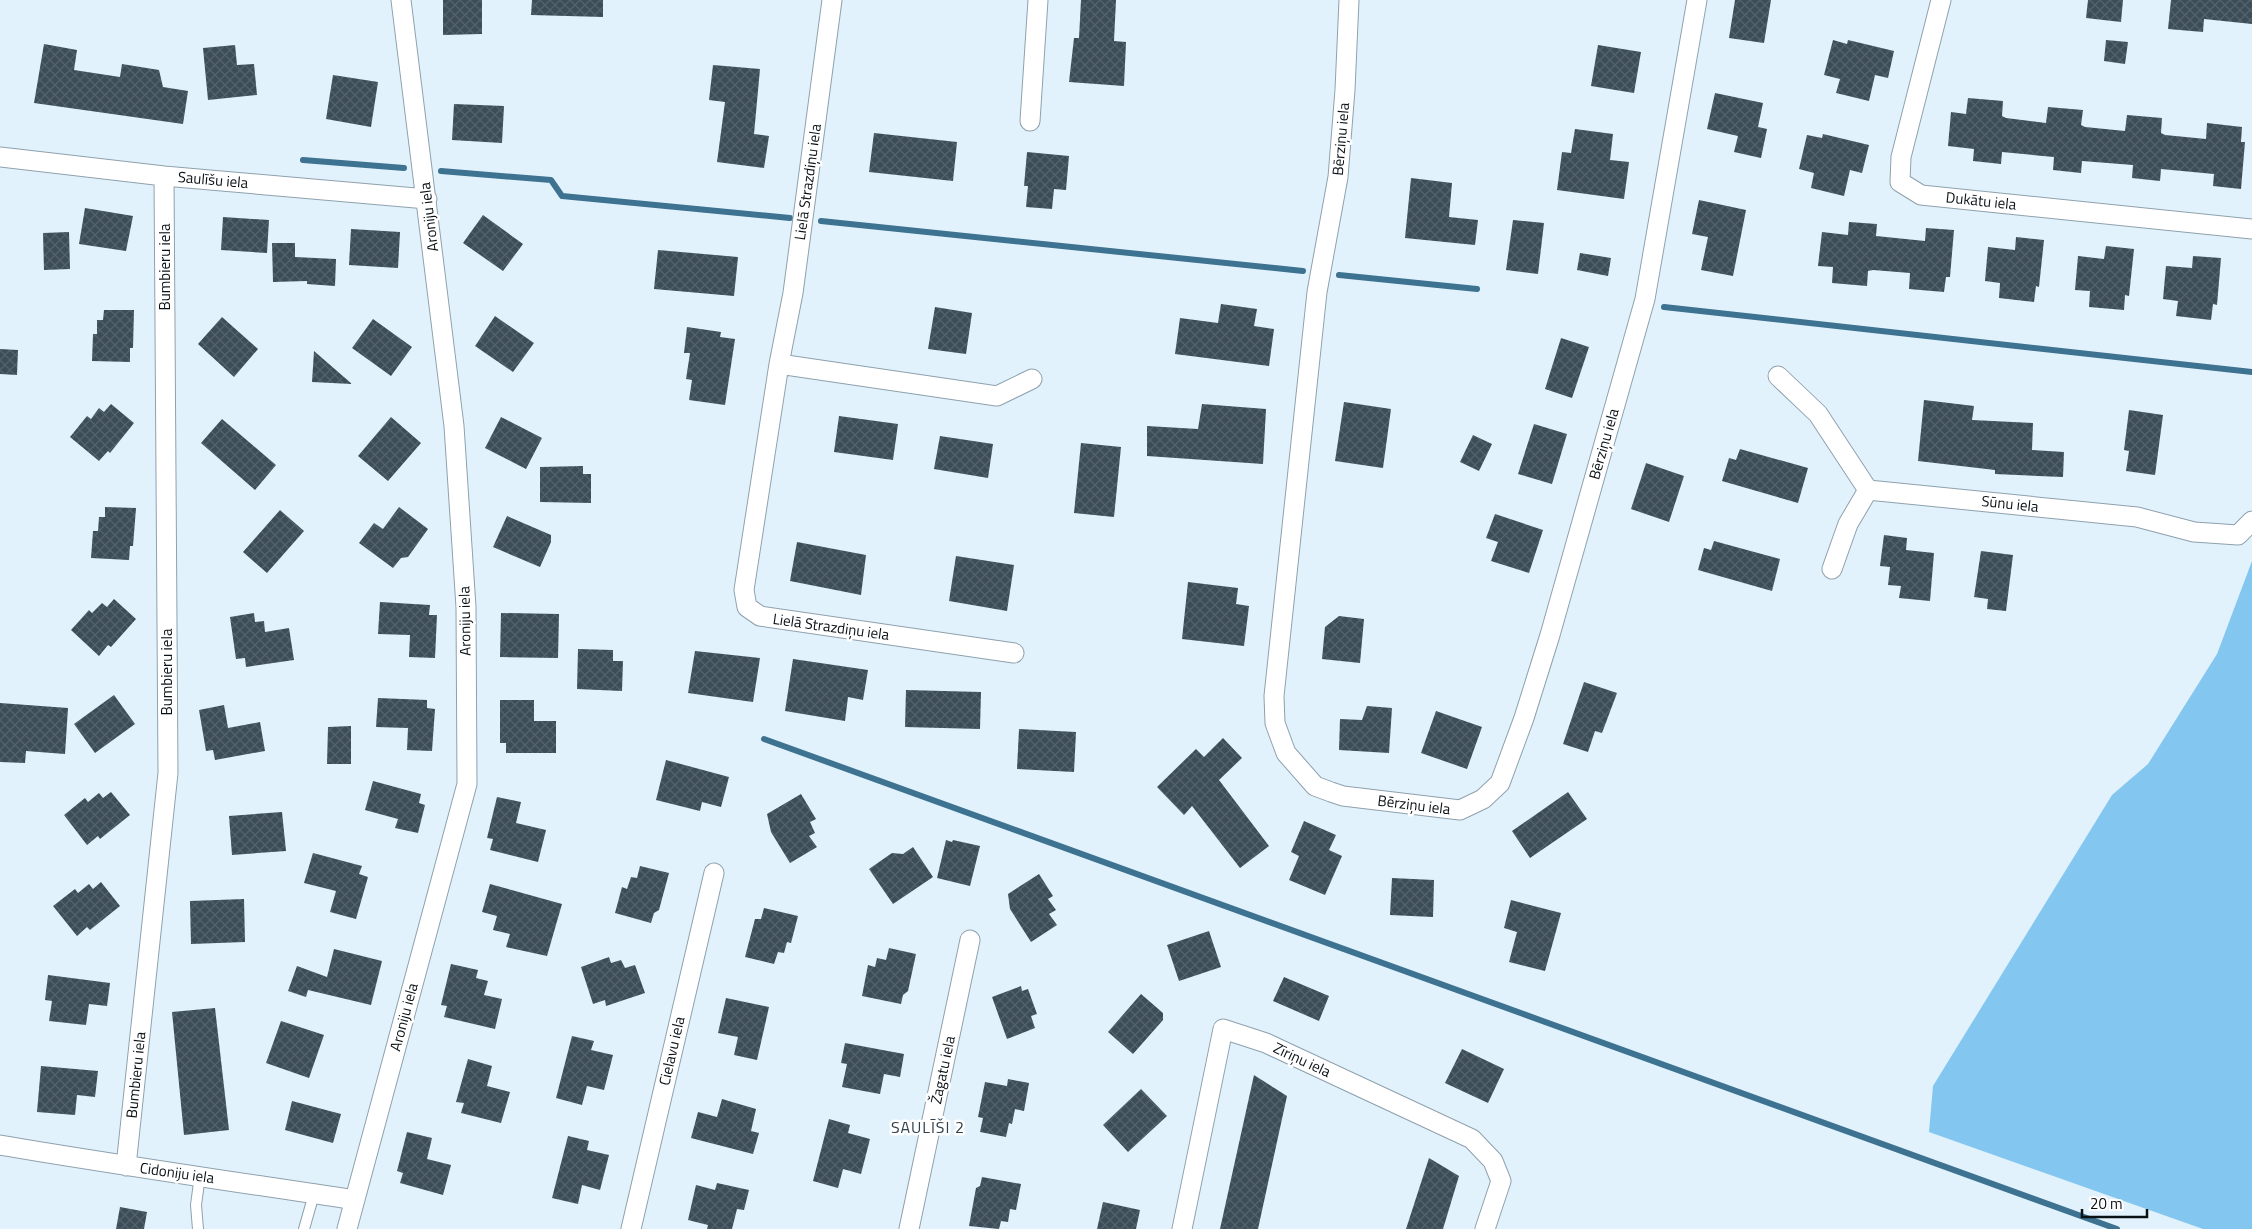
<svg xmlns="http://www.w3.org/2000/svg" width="2252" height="1229" font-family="'Titillium Web',sans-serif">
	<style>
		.green { fill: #83c6ef }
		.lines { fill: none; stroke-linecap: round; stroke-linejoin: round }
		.stream { stroke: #3d7290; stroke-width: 6 }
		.building { fill: url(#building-cross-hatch) }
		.service-casing { stroke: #8ea1ad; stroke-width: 12 }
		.minor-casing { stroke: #8ea1ad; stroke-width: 21 }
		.service { stroke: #fff; stroke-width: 10 }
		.minor { stroke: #fff; stroke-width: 19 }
		.labels { text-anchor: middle; stroke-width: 5; stroke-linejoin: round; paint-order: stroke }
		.street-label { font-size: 15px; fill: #0a1115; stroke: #fff }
		.neighbourhood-label { font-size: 16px; letter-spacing: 1px; fill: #31414c; stroke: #fff }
	</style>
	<defs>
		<pattern id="building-cross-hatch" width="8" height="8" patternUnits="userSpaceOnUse" patternTransform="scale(1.25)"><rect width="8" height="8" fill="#3c4d57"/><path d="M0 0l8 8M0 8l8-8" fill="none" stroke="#54626b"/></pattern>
	</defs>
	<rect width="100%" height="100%" fill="#e2f2fd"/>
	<path class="green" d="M 2252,561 L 2252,1229 L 2203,1229 L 1929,1132 L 1933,1086 L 2112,795 L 2148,764 L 2217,654 Z"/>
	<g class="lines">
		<path class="stream" d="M 303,160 L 404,168
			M 441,171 L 551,180 L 562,196 L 790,218
			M 821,221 L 1303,271
			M 1339,275 L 1477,289
			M 1664,307 L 2252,372
			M 764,739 L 2117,1229"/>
	</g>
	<path class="building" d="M 443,0 L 482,0 L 482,34 L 443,35 Z
		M 532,0 L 603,0 L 603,17 L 531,15 Z
		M 1081,0 L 1116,0 L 1114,41 L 1126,42 L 1124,86 L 1069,82 L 1074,38 L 1079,38 Z
		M 1735,0 L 1771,0 L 1764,43 L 1729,38 Z
		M 2088,0 L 2123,0 L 2121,22 L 2086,18 Z
		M 2171,0 L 2252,0 L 2252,24 L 2204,19 L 2203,32 L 2168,29 Z
		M 1833,40 L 1847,44 L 1848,40 L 1894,51 L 1888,78 L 1875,75 L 1869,101 L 1836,93 L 1840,79 L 1824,75 Z
		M 2106,40 L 2128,42 L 2125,64 L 2104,61 Z
		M 44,44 L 77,50 L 74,70 L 120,77 L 122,64 L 159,70 L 163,87 L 188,91 L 183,124 L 34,103 Z
		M 235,45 L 237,65 L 254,64 L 257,95 L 208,100 L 203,48 Z
		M 1598,45 L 1641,52 L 1634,93 L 1591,86 Z
		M 713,65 L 760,69 L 754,134 L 769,136 L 764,168 L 717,162 L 725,102 L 709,100 Z
		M 333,75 L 378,82 L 371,127 L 326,119 Z
		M 1715,93 L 1763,103 L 1758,127 L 1767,129 L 1761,158 L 1734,152 L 1738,136 L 1707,129 Z
		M 1968,98 L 2003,101 L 2002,116 L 2006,118 L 2046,123 L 2048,107 L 2083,110 L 2081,125 L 2085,127 L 2125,131 L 2127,115 L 2162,118 L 2161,133 L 2165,135 L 2206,139 L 2207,123 L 2242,127 L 2241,142 L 2245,142 L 2241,189 L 2213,186 L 2214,174 L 2161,169 L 2160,181 L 2132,178 L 2133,165 L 2082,161 L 2081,173 L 2053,170 L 2054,157 L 2002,152 L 2001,164 L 1973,161 L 1974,149 L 1948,146 L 1951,112 L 1966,114 Z
		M 454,104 L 504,106 L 502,143 L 452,140 Z
		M 1575,129 L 1613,134 L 1610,160 L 1629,162 L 1624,199 L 1557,190 L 1562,152 L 1571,153 Z
		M 874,133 L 957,142 L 953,181 L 869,172 Z
		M 1823,134 L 1869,145 L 1862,173 L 1850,170 L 1844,196 L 1811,188 L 1814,173 L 1799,169 L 1807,135 L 1822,138 Z
		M 1027,152 L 1069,156 L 1066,190 L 1054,189 L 1052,209 L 1026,207 L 1028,186 L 1024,186 Z
		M 1411,178 L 1452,183 L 1449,217 L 1478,220 L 1475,245 L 1405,238 Z
		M 1699,200 L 1746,210 L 1733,276 L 1701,270 L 1708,237 L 1692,234 Z
		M 85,208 L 133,216 L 126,251 L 79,244 Z
		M 483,215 L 523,244 L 503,271 L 463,243 Z
		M 223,217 L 269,220 L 267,253 L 221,250 Z
		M 1513,220 L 1544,223 L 1538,274 L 1506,270 Z
		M 1849,222 L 1877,224 L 1876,236 L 1925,241 L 1926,228 L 1954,230 L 1950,277 L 1946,277 L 1944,292 L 1909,289 L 1910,273 L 1873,270 L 1868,271 L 1867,286 L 1832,283 L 1833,267 L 1818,266 L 1822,232 L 1848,235 Z
		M 351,229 L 400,232 L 398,268 L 349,265 Z
		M 69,232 L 70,269 L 44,270 L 43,233 Z
		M 2016,237 L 2044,240 L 2039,287 L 2036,286 L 2034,302 L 1999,298 L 2000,283 L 1985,281 L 1988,247 L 2015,250 Z
		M 272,243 L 295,243 L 295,257 L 336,259 L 335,286 L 307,284 L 307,281 L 273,282 Z
		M 2106,246 L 2134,249 L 2129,296 L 2125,295 L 2124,310 L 2089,307 L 2090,291 L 2075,290 L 2078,256 L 2104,259 Z
		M 658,250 L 738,257 L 734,296 L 654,289 Z
		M 1580,253 L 1611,258 L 1608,276 L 1577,270 Z
		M 2193,256 L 2221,258 L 2217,305 L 2213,304 L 2211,320 L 2176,316 L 2178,301 L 2163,299 L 2166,266 L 2192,268 Z
		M 1221,304 L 1257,309 L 1254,326 L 1274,329 L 1269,366 L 1175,354 L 1180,318 L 1218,323 Z
		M 935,307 L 972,313 L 966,354 L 928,349 Z
		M 104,310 L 134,310 L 133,348 L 130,348 L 130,362 L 92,361 L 93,334 L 97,334 L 97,320 L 103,320 Z
		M 495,316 L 534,343 L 513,372 L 475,346 Z
		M 222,317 L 258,349 L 234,377 L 198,344 Z
		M 373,319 L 412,347 L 391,376 L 352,348 Z
		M 687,327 L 721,332 L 720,337 L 735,339 L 725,405 L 689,400 L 692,380 L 686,379 L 690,353 L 684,353 Z
		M 1561,338 L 1589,347 L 1572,398 L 1545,389 Z
		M 0,349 L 18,350 L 17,375 L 0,374 Z
		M 314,351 L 352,384 L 312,382 Z
		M 1924,400 L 1974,406 L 1972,420 L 2033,423 L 2032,450 L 2064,452 L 2063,477 L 1995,474 L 1995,470 L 1918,461 Z
		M 1344,402 L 1391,409 L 1383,468 L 1335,461 Z
		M 111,404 L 134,423 L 110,453 L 108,451 L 99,461 L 70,437 L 87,416 L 91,419 L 99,408 L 104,412 Z
		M 1202,404 L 1266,409 L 1263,464 L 1147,456 L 1147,426 L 1198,429 Z
		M 2129,410 L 2163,415 L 2155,475 L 2126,471 L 2129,451 L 2124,450 Z
		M 839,416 L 898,424 L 893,460 L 834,452 Z
		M 391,417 L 421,443 L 388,481 L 358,456 Z
		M 501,417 L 542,438 L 526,469 L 485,448 Z
		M 222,419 L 276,465 L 255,490 L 201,443 Z
		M 1534,424 L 1567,434 L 1552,484 L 1518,474 Z
		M 1473,435 L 1492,444 L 1479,471 L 1460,462 Z
		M 940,436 L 993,444 L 988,478 L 934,469 Z
		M 1081,443 L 1121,447 L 1114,517 L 1074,513 Z
		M 1740,449 L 1808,468 L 1798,503 L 1722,481 L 1729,458 L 1736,460 Z
		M 1646,463 L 1684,476 L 1669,522 L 1631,509 Z
		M 583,466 L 583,474 L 591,474 L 591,503 L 540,502 L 540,467 Z
		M 105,507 L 136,508 L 133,546 L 130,546 L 129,560 L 91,558 L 93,531 L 98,531 L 99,517 L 105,517 Z
		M 399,507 L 428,529 L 408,557 L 401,558 L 393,568 L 359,543 L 374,523 L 383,529 Z
		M 280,510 L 304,531 L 267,573 L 243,552 Z
		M 1495,514 L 1543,530 L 1529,573 L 1491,561 L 1498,542 L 1486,538 Z
		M 507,516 L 551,535 L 551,542 L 540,567 L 493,547 Z
		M 1884,535 L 1907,538 L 1906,550 L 1934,553 L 1930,601 L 1899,598 L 1901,586 L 1888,585 L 1890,567 L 1880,566 Z
		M 1714,541 L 1780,559 L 1772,591 L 1698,570 L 1704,548 L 1711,550 Z
		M 797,542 L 866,555 L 861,595 L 790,581 Z
		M 1981,551 L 2013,555 L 2006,611 L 1987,609 L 1988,599 L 1974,597 Z
		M 956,556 L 1014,565 L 1007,611 L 949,601 Z
		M 1188,582 L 1238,588 L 1236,604 L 1249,606 L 1244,646 L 1182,639 Z
		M 114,599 L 136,619 L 111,647 L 108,645 L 99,656 L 71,630 L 89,610 L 92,613 L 102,603 L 107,607 Z
		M 380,602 L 430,605 L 429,615 L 437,615 L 435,658 L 409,657 L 410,635 L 378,634 Z
		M 254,613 L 255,622 L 264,621 L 265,632 L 289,628 L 294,660 L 246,667 L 245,658 L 236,659 L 230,617 Z
		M 501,613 L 559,614 L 558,658 L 500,657 Z
		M 1339,616 L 1364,619 L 1360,663 L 1322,659 L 1325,627 Z
		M 578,649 L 613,650 L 613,661 L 623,661 L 622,691 L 577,689 Z
		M 695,651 L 760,658 L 753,702 L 688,693 Z
		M 793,659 L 868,670 L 863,700 L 848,697 L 845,721 L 785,711 Z
		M 1584,682 L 1617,693 L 1602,733 L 1595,731 L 1588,752 L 1563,744 Z
		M 906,690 L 981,692 L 980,729 L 905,727 Z
		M 114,695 L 135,724 L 95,753 L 74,724 Z
		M 378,698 L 427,700 L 427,708 L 435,709 L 432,751 L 407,750 L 408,728 L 376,727 Z
		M 500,700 L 534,700 L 534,721 L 556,721 L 556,753 L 506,753 L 506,743 L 500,743 Z
		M 0,703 L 68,708 L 65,754 L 26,751 L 25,763 L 0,762 Z
		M 224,705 L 228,728 L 260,722 L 265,751 L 215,760 L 213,750 L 206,751 L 199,710 Z
		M 1367,706 L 1392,708 L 1389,753 L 1339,750 L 1340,719 L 1362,720 Z
		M 1436,711 L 1482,727 L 1467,769 L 1421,753 Z
		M 351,726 L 351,764 L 327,764 L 328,727 Z
		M 1019,729 L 1076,732 L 1074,772 L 1017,769 Z
		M 1223,738 L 1242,758 L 1219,780 L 1269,846 L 1240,868 L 1192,806 L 1184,815 L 1157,787 L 1196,749 L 1204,757 Z
		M 666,760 L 729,777 L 721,807 L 702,802 L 700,811 L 656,800 Z
		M 373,781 L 421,794 L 419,803 L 425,805 L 418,833 L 395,828 L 398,819 L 365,810 Z
		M 111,792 L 130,815 L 100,839 L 98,836 L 87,845 L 64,815 L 85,798 L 88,802 L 99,793 L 103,798 Z
		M 1568,792 L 1587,819 L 1530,858 L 1512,831 Z
		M 801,794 L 816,819 L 810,822 L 815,833 L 809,836 L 817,847 L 790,863 L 771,832 L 767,814 Z
		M 497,797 L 521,802 L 516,823 L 546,830 L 538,862 L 490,850 L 493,839 L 487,838 Z
		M 282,812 L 286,851 L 232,855 L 229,816 Z
		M 1304,821 L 1336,835 L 1329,850 L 1342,856 L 1325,895 L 1289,880 L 1299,856 L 1291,852 Z
		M 946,840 L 952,842 L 953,840 L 980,846 L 970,886 L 937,878 Z
		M 913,847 L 933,877 L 893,904 L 869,869 L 892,853 L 903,854 Z
		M 313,853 L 362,866 L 359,874 L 368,877 L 356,919 L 330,912 L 336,891 L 304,883 Z
		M 640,866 L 669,873 L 659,910 L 654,913 L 651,923 L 615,913 L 622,887 L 627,889 L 631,877 L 637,878 Z
		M 1039,874 L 1053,896 L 1048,899 L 1056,910 L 1049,914 L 1057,925 L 1031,942 L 1010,909 L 1008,894 Z
		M 1392,878 L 1434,880 L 1433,917 L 1390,915 Z
		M 101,882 L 120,906 L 90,930 L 87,927 L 77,936 L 53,906 L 75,889 L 78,893 L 89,884 L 93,889 Z
		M 490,884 L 562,904 L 547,956 L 506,947 L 510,934 L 493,930 L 497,916 L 482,912 Z
		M 244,899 L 245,942 L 191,944 L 190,901 Z
		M 1511,900 L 1561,913 L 1545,971 L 1509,962 L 1517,932 L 1504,928 Z
		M 764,908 L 798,916 L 791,943 L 787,942 L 784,953 L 778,952 L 774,964 L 745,957 L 755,919 L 761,919 Z
		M 1209,931 L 1221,967 L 1179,981 L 1167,945 Z
		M 889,948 L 916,954 L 908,991 L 903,995 L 901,1004 L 862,996 L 868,965 L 875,967 L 877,958 L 886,960 Z
		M 334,949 L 382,961 L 371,1005 L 308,990 L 306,997 L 288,991 L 297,966 L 327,977 Z
		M 609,957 L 611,963 L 621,960 L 625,968 L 635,965 L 645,993 L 606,1006 L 605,1000 L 593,1004 L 581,967 Z
		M 451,964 L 478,970 L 476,978 L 488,981 L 484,995 L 502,999 L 495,1029 L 444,1017 L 447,1006 L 441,1005 Z
		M 48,975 L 110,983 L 107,1006 L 89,1004 L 86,1025 L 49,1021 L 52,1001 L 45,1000 Z
		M 1284,977 L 1329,996 L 1319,1021 L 1273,1001 Z
		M 1021,986 L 1022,991 L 1028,989 L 1037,1014 L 1031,1016 L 1035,1028 L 1007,1039 L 992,997 Z
		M 1141,994 L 1163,1013 L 1163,1020 L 1133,1054 L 1108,1032 Z
		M 726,998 L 769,1007 L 757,1060 L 734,1055 L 738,1037 L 718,1033 Z
		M 215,1008 L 229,1130 L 184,1135 L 172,1012 Z
		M 281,1021 L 324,1035 L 309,1078 L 266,1063 Z
		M 572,1036 L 594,1041 L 591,1050 L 613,1055 L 604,1090 L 587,1086 L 582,1105 L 556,1098 Z
		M 845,1043 L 904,1054 L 900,1077 L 884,1074 L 880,1094 L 842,1087 L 847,1064 L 841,1063 Z
		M 1462,1049 L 1504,1069 L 1488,1103 L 1445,1083 Z
		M 468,1059 L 492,1066 L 487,1086 L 510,1092 L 501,1123 L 461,1113 L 464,1103 L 456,1102 Z
		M 41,1066 L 98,1071 L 95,1097 L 77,1095 L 75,1115 L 37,1112 Z
		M 1254,1075 L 1287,1096 L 1258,1229 L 1220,1229 Z
		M 1008,1079 L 1029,1083 L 1024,1111 L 1015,1109 L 1012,1124 L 1009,1123 L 1006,1137 L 980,1132 L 983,1118 L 978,1117 L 985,1082 L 1007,1086 Z
		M 1141,1089 L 1167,1116 L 1128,1152 L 1103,1125 Z
		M 722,1099 L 756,1109 L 751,1131 L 759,1133 L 753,1154 L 691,1138 L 698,1112 L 717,1117 Z
		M 292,1101 L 341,1114 L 333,1143 L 285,1130 Z
		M 829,1119 L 850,1125 L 848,1133 L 870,1139 L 861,1174 L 843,1169 L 838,1188 L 813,1181 Z
		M 407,1132 L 432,1138 L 427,1159 L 451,1165 L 443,1195 L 400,1183 L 403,1173 L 397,1171 Z
		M 568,1136 L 589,1141 L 587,1150 L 609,1155 L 600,1190 L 582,1185 L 578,1204 L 552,1198 Z
		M 1429,1158 L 1459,1176 L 1443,1229 L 1406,1229 Z
		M 982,1177 L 1021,1184 L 1016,1210 L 1010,1209 L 1008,1222 L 1001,1221 L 999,1229 L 969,1226 L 976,1188 L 980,1186 Z
		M 717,1183 L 749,1190 L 744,1210 L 737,1209 L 732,1229 L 707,1229 L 708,1225 L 688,1220 L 696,1185 L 715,1190 Z
		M 1103,1202 L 1140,1210 L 1136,1229 L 1097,1229 Z
		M 120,1207 L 147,1212 L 144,1229 L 116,1229 Z"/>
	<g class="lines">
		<g class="service-casing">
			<path id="service" d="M 198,1229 L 196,1205 L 200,1175
				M 304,1229 L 314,1194"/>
		</g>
		<g class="minor-casing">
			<path id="minor" d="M 832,0 L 793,293 L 779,364 L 744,590 L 747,607 L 760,616 L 1014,653
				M 1349,0 L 1345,90 L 1338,177 L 1317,292 L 1274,696 L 1275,723 L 1286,753 L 1315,786 L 1331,792 L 1343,796 L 1460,810 L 1483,799 L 1500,783 L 1524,718 L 1550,635 L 1645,299 L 1697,0
				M 1941,0 L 1901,157 L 1900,182 L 1921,195 L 2252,229
				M 1030,121 L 1038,0
				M 0,157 L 164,176 L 427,199
				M 779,364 L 997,396 L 1032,379
				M 1778,376 L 1818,414 L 1868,490
				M 1832,569 L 1848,524 L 1868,490 L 2137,517 L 2194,532 L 2238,535 L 2252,521
				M 0,1145 C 118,1165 237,1182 355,1200
				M 126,1166 L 168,773 L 164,176
				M 347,1229 L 467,784 L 466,607 L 454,426 L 401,0
				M 631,1229 L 714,873
				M 909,1229 L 970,940
				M 1182,1229 L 1223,1029 L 1266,1043 L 1472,1139 L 1493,1161 L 1501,1181 L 1485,1229"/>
		</g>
		<use href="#service" class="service"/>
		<use href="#minor" class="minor"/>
	</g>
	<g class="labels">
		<g class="street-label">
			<text transform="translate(1341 139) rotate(-85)" y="5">Bērziņu iela</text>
			<text transform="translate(213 180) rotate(5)" y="5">Saulīšu iela</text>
			<text transform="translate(808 182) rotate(-82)" y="5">Lielā Strazdiņu iela</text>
			<text transform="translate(1981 201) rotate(6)" y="5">Dukātu iela</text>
			<text transform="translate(429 217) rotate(-97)" y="5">Aroniju iela</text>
			<text transform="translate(165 267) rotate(-90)" y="5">Bumbieru iela</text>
			<text transform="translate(1604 444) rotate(-74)" y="5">Bērziņu iela</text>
			<text transform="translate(2010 504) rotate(6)" y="5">Sūnu iela</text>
			<text transform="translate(465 621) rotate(-91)" y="5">Aroniju iela</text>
			<text transform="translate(831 627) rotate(8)" y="5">Lielā Strazdiņu iela</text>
			<text transform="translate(167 672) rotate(-90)" y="5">Bumbieru iela</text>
			<text transform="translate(1414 805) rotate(7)" y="5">Bērziņu iela</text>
			<text transform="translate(404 1017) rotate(-75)" y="5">Aroniju iela</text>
			<text transform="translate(672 1051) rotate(-77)" y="5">Cielavu iela</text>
			<text transform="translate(1302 1060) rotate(25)" y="5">Zīriņu iela</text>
			<text transform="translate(943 1070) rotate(-78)" y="5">Žagatu iela</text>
			<text transform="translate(136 1075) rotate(-84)" y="5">Bumbieru iela</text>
			<text transform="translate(177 1173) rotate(8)" y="5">Cidoniju iela</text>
		</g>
		<g class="neighbourhood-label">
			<text x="928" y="1133">SAULĪŠI 2</text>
		</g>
	</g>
	<path d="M2082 1209v8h65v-8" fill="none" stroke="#0a1115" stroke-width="2.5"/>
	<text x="2090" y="1209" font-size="15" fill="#0a1115" stroke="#ffffff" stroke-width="4" paint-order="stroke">20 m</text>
</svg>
